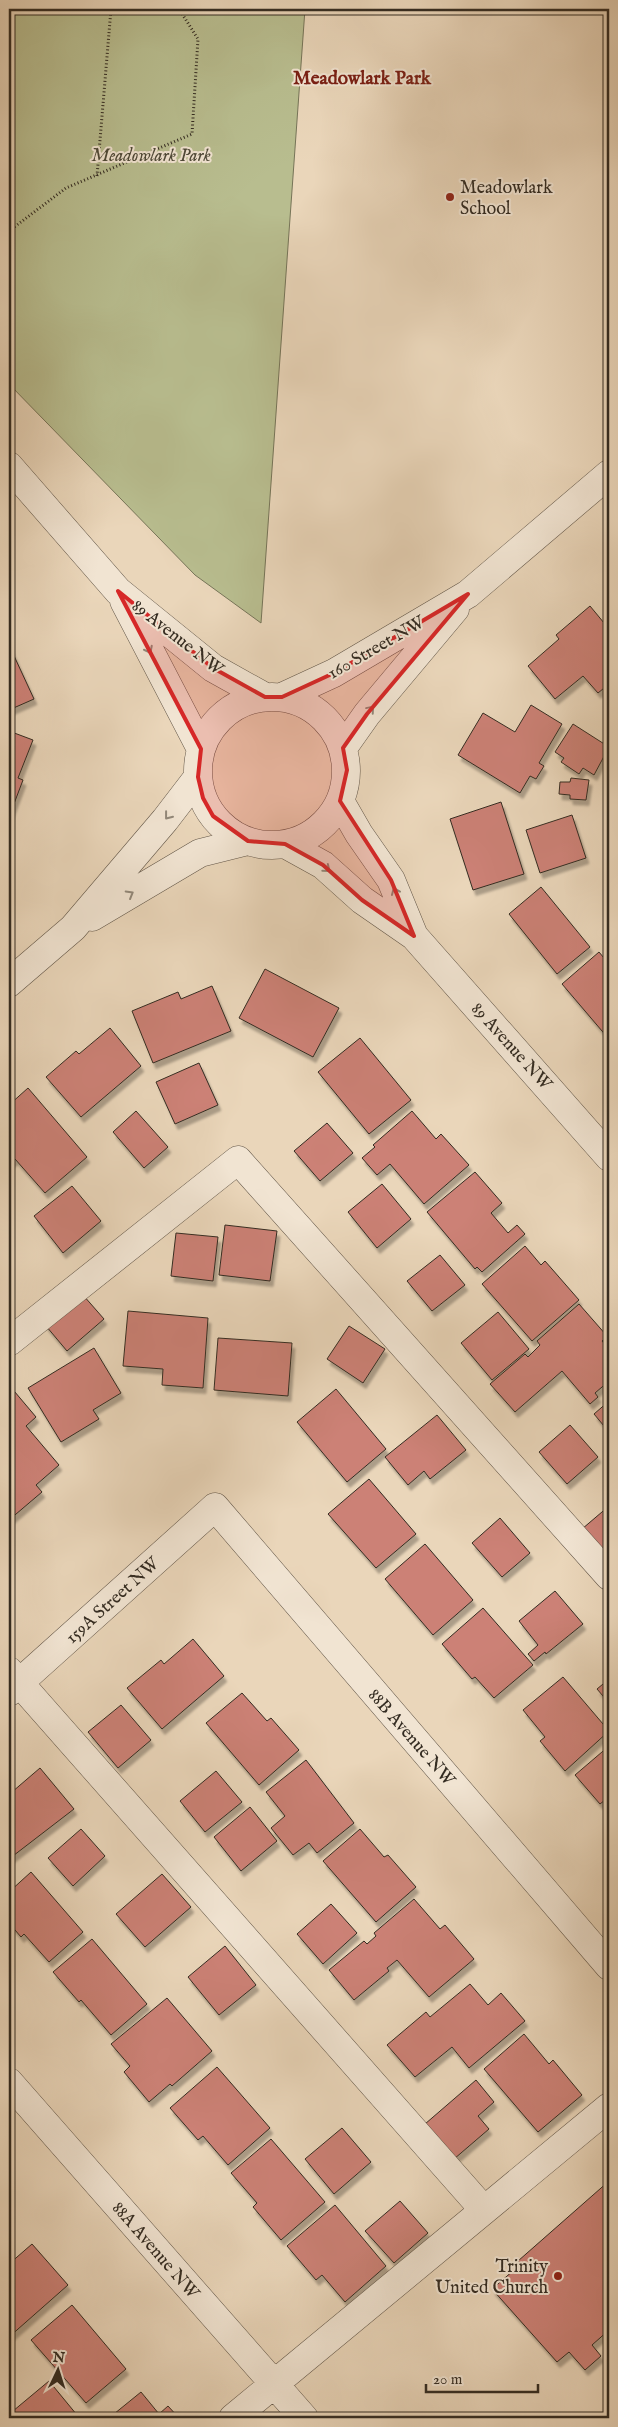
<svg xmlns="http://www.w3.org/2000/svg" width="618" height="2427" font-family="'IM FELL English',serif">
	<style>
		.green { fill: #b8bd8f; stroke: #767458 }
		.building { fill: #cc8176; stroke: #342c22; filter: url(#shadow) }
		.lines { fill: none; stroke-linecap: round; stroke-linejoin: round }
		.minor-casing { stroke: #625648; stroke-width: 29 }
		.path { stroke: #342c22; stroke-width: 3; stroke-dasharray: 1 2.5; stroke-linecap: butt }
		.minor { stroke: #f1e4d2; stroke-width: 28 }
		.oneway { stroke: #92887a }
		.marked { fill: #d62828; fill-opacity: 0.2; stroke: #d62828; stroke-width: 4; stroke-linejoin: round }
		.poi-dot { fill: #8f2418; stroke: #f1e4d2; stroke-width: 2 }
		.labels { text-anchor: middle; stroke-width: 4; stroke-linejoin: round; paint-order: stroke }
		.park-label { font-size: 18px; font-style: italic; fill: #4e4938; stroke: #f1e4d2 }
		.poi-label { font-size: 18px; fill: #342c22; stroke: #f1e4d2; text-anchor: start }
		.street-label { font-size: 18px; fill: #342c22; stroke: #f1e4d2 }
		.neighbourhood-label { font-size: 19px; font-weight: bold; fill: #7a1f14; stroke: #f1e4d2 }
	</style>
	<defs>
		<filter id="shadow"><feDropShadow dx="3" dy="5.5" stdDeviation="1" flood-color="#0004"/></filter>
	</defs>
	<rect width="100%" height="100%" fill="#ead6ba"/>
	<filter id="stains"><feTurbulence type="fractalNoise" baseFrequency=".004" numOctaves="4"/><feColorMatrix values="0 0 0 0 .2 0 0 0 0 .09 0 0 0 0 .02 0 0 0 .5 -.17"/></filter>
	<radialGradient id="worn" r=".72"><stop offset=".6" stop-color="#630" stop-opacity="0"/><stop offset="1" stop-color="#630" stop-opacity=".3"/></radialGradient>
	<path class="green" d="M 9,9 L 305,9 L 261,623 L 195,575 L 9,384 Z"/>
	<path class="building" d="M 590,606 L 609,629 L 609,684 L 598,693 L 583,676 L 555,699 L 528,666 L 559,639 L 556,635 Z
		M 9,645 L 34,699 L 9,710 Z
		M 531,705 L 562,724 L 539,763 L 544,766 L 536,779 L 530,776 L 520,793 L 458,755 L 483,713 L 515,732 Z
		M 573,724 L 609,747 L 594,775 L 583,768 L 579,774 L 561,762 L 564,758 L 555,752 Z
		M 9,731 L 33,740 L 18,778 L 23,780 L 9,817 Z
		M 571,778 L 589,780 L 586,800 L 570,799 L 570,795 L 559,794 L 560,782 L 570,782 Z
		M 501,802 L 524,874 L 473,890 L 450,819 Z
		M 572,815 L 586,858 L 540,873 L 526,830 Z
		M 541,887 L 590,947 L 557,974 L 509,914 Z
		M 599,952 L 609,964 L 608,1038 L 562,984 Z
		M 265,969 L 339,1008 L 313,1057 L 239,1018 Z
		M 212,986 L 231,1031 L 153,1063 L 132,1011 L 178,992 L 181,999 Z
		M 110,1028 L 141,1066 L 81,1117 L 46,1077 L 76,1051 L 79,1054 Z
		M 360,1038 L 411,1100 L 369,1134 L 318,1072 Z
		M 199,1063 L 218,1105 L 175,1124 L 156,1082 Z
		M 28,1088 L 87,1157 L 45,1193 L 15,1159 L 9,1164 L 9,1105 Z
		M 136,1111 L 168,1147 L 144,1168 L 113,1132 Z
		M 412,1111 L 436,1139 L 441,1134 L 469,1165 L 424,1204 L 390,1164 L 377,1175 L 362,1158 L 375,1147 L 373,1145 Z
		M 327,1123 L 353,1153 L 320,1181 L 294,1151 Z
		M 475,1172 L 502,1203 L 491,1213 L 508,1233 L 517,1225 L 525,1234 L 482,1272 L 477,1267 L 475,1269 L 427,1212 Z
		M 382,1184 L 411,1219 L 377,1248 L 348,1212 Z
		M 72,1186 L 101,1221 L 63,1253 L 34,1216 Z
		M 225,1225 L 277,1231 L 270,1281 L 219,1275 Z
		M 176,1233 L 218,1237 L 213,1281 L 171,1276 Z
		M 525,1246 L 541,1265 L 545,1261 L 579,1300 L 532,1341 L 482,1284 Z
		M 440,1255 L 465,1285 L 432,1311 L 407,1281 Z
		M 83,1295 L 104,1319 L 67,1351 L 41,1320 Z
		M 579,1304 L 607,1336 L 602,1341 L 609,1349 L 609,1381 L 595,1393 L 598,1397 L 590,1404 L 562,1371 L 515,1412 L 490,1384 L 525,1354 L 528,1357 L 540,1345 L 537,1341 Z
		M 128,1311 L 208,1318 L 203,1388 L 162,1385 L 163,1369 L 123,1366 Z
		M 498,1312 L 529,1349 L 492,1380 L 461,1343 Z
		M 349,1326 L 385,1349 L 363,1383 L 327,1359 Z
		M 218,1338 L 292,1343 L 288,1396 L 214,1390 Z
		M 94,1348 L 121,1393 L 93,1410 L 99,1419 L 61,1442 L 28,1388 Z
		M 9,1385 L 36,1417 L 26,1426 L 59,1465 L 36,1485 L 42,1492 L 9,1520 Z
		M 336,1389 L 386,1449 L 347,1482 L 297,1422 Z
		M 609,1401 L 609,1432 L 594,1414 Z
		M 437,1415 L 466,1450 L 430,1479 L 424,1471 L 408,1485 L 385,1457 Z
		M 570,1425 L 598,1457 L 567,1484 L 539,1452 Z
		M 369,1479 L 416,1534 L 376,1568 L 328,1514 Z
		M 609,1506 L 609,1561 L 582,1529 Z
		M 500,1518 L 530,1553 L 502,1577 L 472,1543 Z
		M 425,1544 L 473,1600 L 433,1635 L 385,1579 Z
		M 555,1591 L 583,1624 L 546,1654 L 545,1652 L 534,1661 L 528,1654 L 538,1645 L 519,1621 Z
		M 483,1608 L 533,1665 L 494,1698 L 475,1677 L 472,1679 L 442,1644 Z
		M 193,1639 L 224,1676 L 162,1729 L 127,1688 L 161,1660 L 164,1664 Z
		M 563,1677 L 609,1731 L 565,1771 L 540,1741 L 545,1737 L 523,1710 Z
		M 609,1679 L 609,1703 L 597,1689 Z
		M 242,1693 L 267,1721 L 271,1718 L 299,1750 L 259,1785 L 206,1723 Z
		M 121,1705 L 151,1740 L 118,1768 L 88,1732 Z
		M 609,1746 L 609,1805 L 605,1800 L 600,1804 L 575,1775 Z
		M 306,1760 L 354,1823 L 317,1853 L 309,1843 L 293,1855 L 271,1828 L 285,1816 L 266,1792 Z
		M 40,1768 L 74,1809 L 9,1859 L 9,1789 L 12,1792 Z
		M 216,1771 L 242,1802 L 205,1832 L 180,1801 Z
		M 250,1807 L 277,1841 L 241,1871 L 214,1837 Z
		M 81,1829 L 105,1856 L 73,1886 L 48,1858 Z
		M 360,1829 L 384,1857 L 388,1855 L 416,1887 L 376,1922 L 323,1861 Z
		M 31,1872 L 83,1932 L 49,1962 L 24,1934 L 21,1937 L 9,1923 L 9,1892 Z
		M 162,1874 L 191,1907 L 145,1947 L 116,1914 Z
		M 414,1899 L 440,1929 L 445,1925 L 474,1959 L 429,1997 L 397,1960 L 387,1968 L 389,1971 L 354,2000 L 329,1970 L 364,1941 L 367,1944 L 376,1936 L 374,1933 Z
		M 331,1904 L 357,1933 L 323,1964 L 297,1934 Z
		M 92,1939 L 147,2004 L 111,2035 L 81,2000 L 79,2002 L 53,1972 Z
		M 225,1946 L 256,1985 L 219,2015 L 188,1977 Z
		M 470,1984 L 488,2005 L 501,1993 L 525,2021 L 469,2068 L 452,2047 L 415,2077 L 387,2045 L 426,2012 L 430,2017 Z
		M 167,1998 L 212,2051 L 172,2086 L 170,2084 L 149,2102 L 124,2072 L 130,2066 L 111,2044 Z
		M 524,2034 L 549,2064 L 553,2060 L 582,2095 L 538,2132 L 484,2069 Z
		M 217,2067 L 270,2128 L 228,2165 L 203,2136 L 198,2140 L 170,2108 Z
		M 476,2080 L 494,2102 L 478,2116 L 489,2129 L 454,2159 L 425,2124 Z
		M 342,2128 L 371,2162 L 334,2194 L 305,2159 Z
		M 271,2139 L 325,2202 L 281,2240 L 253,2207 L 257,2203 L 231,2173 Z
		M 609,2181 L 609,2330 L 592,2345 L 601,2356 L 585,2370 L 569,2352 L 557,2362 L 492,2289 L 521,2264 L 518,2261 Z
		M 400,2201 L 428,2233 L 394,2263 L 365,2231 Z
		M 335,2205 L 386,2266 L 345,2302 L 322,2275 L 316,2280 L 287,2246 Z
		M 32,2244 L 68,2285 L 9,2337 L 9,2264 Z
		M 72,2305 L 126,2369 L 86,2403 L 31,2340 Z
		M 49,2381 L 77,2415 L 73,2418 L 19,2418 L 13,2411 Z
		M 141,2392 L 159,2414 L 168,2406 L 179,2418 L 109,2418 Z"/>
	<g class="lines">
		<g class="minor-casing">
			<path id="minor" d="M 9,466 L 118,591 L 213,668 L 265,697
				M 124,601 L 201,749
				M198 771a74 74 0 1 1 148 0a74 74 0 1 1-148 0Z
				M 282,697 L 334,673 L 468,594 L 609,474
				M 343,748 L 367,714 L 455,609
				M 340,801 L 359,834 L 391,880 L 414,936
				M 285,844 L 323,865 L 362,900 L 414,936 L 609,1157
				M 92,917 L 200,853 L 248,841
				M 9,983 L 73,928 L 165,820 L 198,777
				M 9,1342 L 238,1160 L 609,1576
				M 9,1671 L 484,2210
				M 9,1692 L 215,1507 L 609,1966
				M 9,2082 L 304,2418
				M 233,2418 L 609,2107"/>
		</g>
		<path class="path" d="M 97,176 L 111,9
			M 9,231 L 66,188 L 192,134 L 198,39 L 179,9"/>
		<use href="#minor" class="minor"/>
	</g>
	<defs><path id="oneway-chevron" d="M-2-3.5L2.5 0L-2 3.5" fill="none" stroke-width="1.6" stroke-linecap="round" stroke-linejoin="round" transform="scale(1.25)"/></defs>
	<g class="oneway">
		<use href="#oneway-chevron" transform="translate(149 650) rotate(63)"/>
		<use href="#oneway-chevron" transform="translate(371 709) rotate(-50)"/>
		<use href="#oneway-chevron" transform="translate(168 816) rotate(128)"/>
		<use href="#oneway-chevron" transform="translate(327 869) rotate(39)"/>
		<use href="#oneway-chevron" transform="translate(395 891) rotate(-113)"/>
		<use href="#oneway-chevron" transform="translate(130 894) rotate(-30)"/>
	</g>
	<path class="marked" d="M 118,591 L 213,668 L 265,697 L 282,697 L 334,673 L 468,594 L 367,714 L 343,748 L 347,770 L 340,801 L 391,880 L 414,936 L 362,900 L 323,865 L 285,844 L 248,841 L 213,816 L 203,798 L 198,777 L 201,749 Z"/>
	<g class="poi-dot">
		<circle cx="450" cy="197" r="5"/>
		<circle cx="558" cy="2276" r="5"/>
	</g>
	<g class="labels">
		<g class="park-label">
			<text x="151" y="161">Meadowlark Park</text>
		</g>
		<g class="poi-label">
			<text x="460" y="193">Meadowlark<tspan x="460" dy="21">School</tspan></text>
			<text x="548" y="2272" text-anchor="end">Trinity<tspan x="548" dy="21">United Church</tspan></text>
		</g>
		<g class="street-label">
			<text transform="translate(178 637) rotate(38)" y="6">89 Avenue NW</text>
			<text transform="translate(376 647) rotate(-30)" y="6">160 Street NW</text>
			<text transform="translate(512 1046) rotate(48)" y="6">89 Avenue NW</text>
			<text transform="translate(112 1600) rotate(-42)" y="6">159A Street NW</text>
			<text transform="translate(412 1737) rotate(49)" y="6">88B Avenue NW</text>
			<text transform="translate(156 2250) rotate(49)" y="6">88A Avenue NW</text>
		</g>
		<g class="neighbourhood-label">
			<text x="362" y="84">Meadowlark Park</text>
		</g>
	</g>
	<rect width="618" height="2427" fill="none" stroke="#ead6ba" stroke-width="30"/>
	<rect x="10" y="10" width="598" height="2407" fill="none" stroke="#342c22" stroke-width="2.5"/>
	<rect x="15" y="15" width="588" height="2397" fill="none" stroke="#342c22"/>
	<g transform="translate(58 2370) rotate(4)" stroke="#f1e4d2" stroke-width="4" paint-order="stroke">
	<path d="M0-4L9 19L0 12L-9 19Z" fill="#342c22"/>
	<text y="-8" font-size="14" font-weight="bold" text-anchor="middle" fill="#342c22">N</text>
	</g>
	<path d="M426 2384v8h112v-8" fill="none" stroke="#342c22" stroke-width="2.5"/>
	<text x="433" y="2384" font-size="15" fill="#342c22" stroke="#f1e4d2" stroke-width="4" paint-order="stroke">20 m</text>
	<rect width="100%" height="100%" filter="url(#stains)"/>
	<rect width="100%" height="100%" fill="url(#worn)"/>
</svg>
